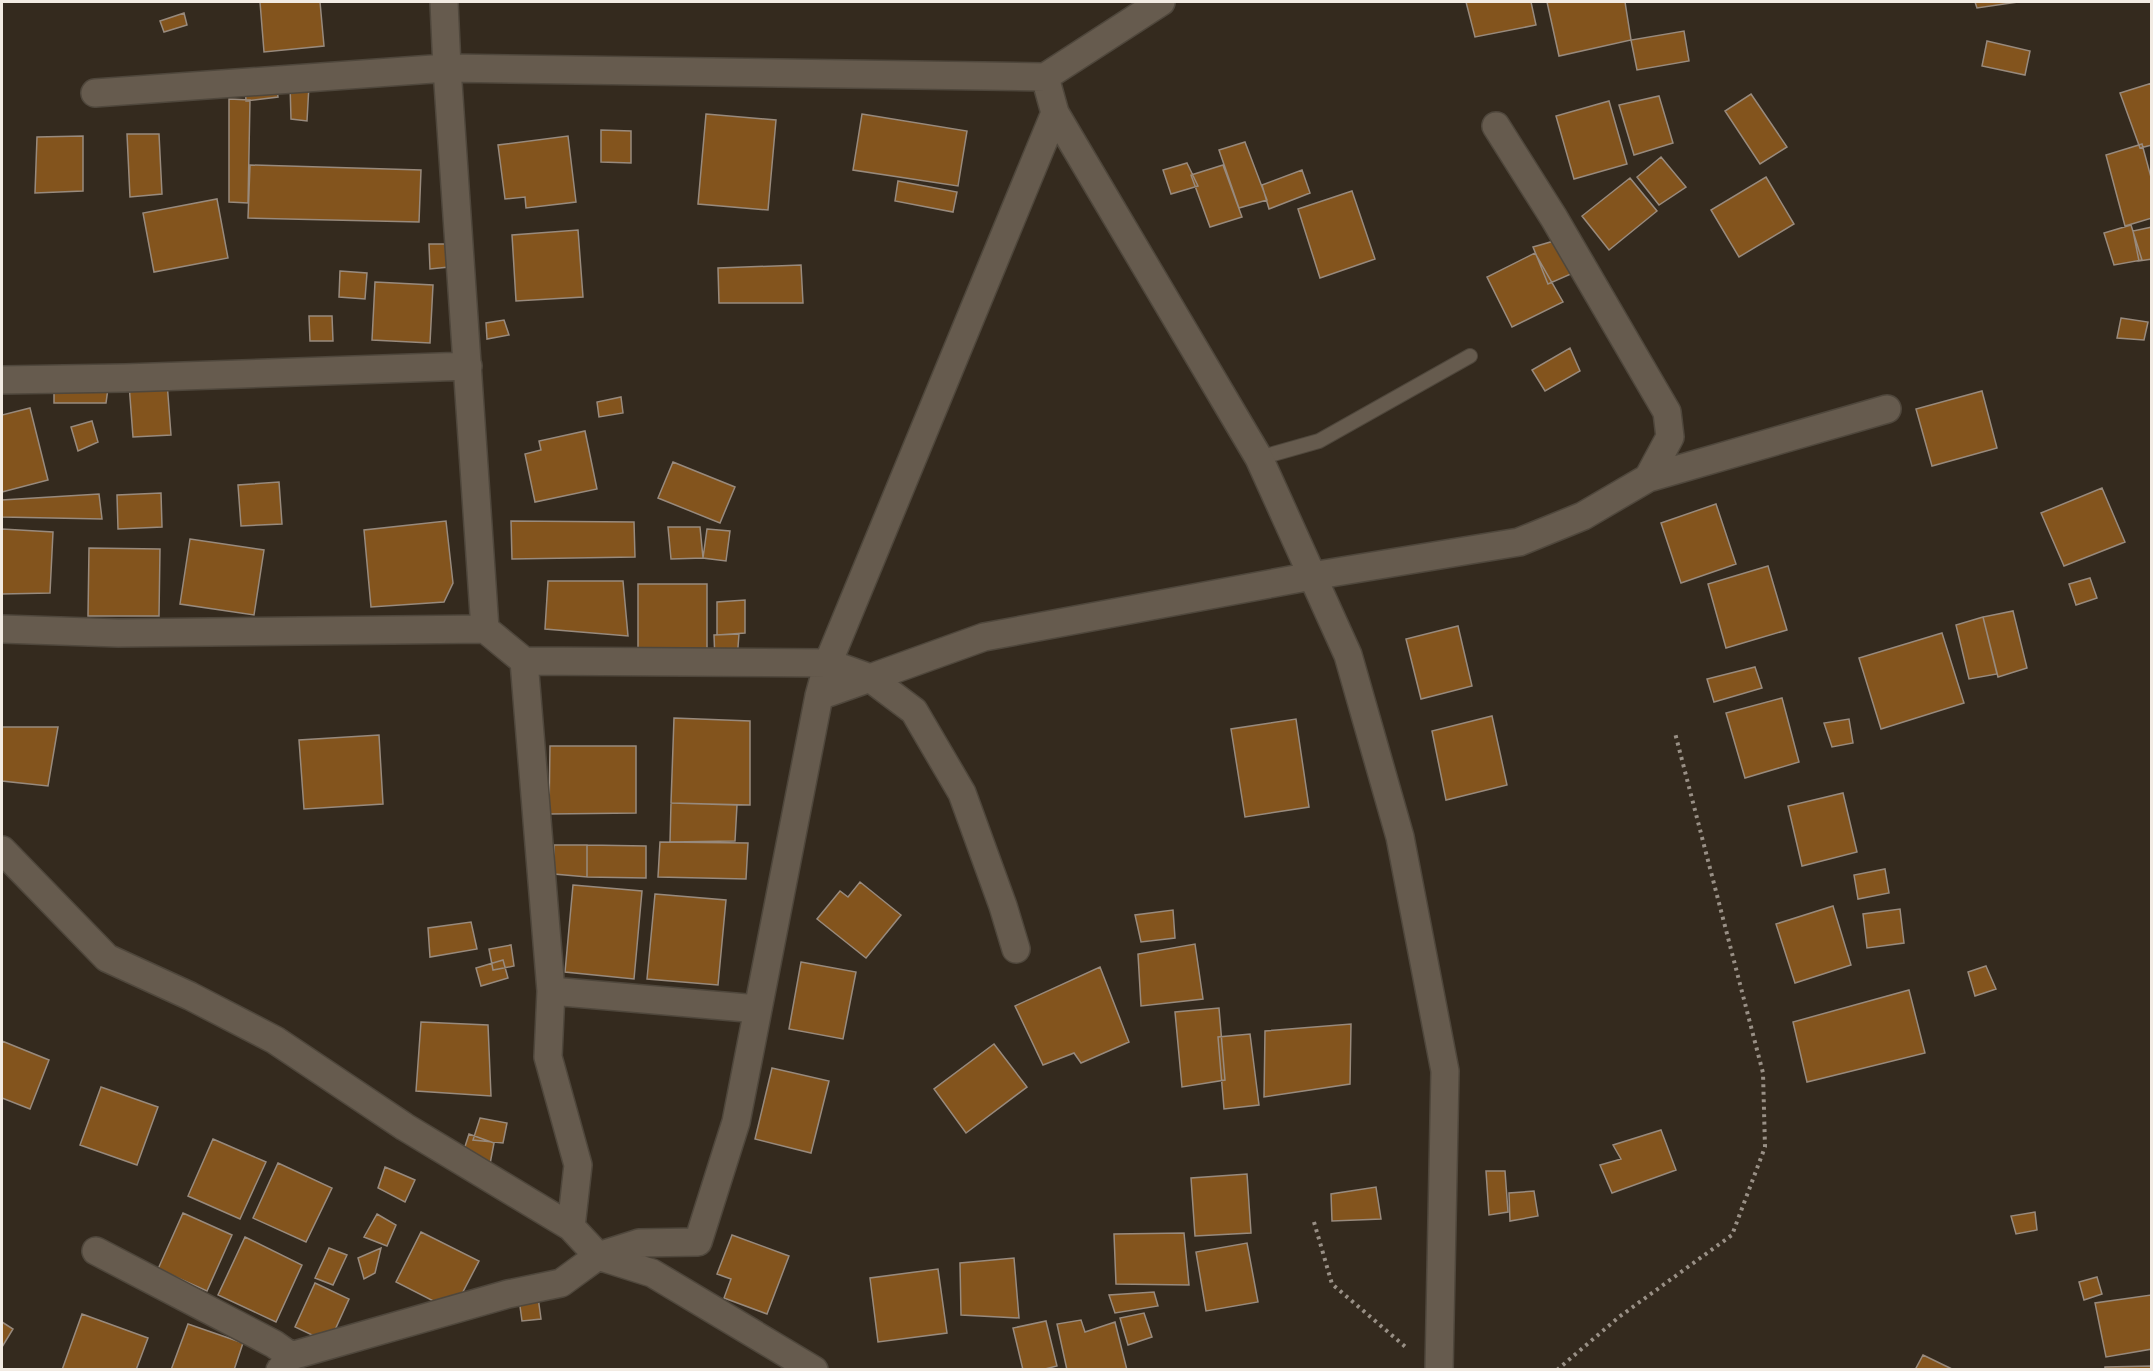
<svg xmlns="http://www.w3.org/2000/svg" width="2153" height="1371" font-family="Jost,sans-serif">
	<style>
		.building { fill: #83541d; stroke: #988a7d; stroke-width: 1.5 }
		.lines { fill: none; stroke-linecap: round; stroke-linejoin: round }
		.service-casing { stroke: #4f473c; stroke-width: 16 }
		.minor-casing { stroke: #4f473c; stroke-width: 30 }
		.path { stroke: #999086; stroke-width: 4; stroke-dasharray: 3 4.5; stroke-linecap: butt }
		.service { stroke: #665b4e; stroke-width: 14 }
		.minor { stroke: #665b4e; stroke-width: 27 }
	</style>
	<rect width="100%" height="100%" fill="#342a1e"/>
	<path class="building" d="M 260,2 L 320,2 L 324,46 L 264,52 Z
		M 1466,2 L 1531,2 L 1536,25 L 1475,37 Z
		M 1547,2 L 1625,2 L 1631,40 L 1559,56 Z
		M 1975,2 L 2018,2 L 1977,8 Z
		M 184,13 L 187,25 L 164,32 L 160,21 Z
		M 1684,31 L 1689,61 L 1637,70 L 1631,40 Z
		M 1987,41 L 2030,51 L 2025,75 L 1982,66 Z
		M 276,82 L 278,97 L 246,101 L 245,85 Z
		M 2152,83 L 2152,145 L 2140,148 L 2120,93 Z
		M 290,84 L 309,85 L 307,121 L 291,119 Z
		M 1751,94 L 1787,147 L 1760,164 L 1725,111 Z
		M 1659,96 L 1673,143 L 1634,155 L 1619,105 Z
		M 229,99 L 250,100 L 248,203 L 229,202 Z
		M 1609,101 L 1627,164 L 1574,179 L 1556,116 Z
		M 706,114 L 776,120 L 768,210 L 698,204 Z
		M 862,114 L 967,131 L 958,186 L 853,170 Z
		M 601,130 L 631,131 L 631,163 L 601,162 Z
		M 127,134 L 159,134 L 162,194 L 130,197 Z
		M 83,136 L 83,191 L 35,193 L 37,137 Z
		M 568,136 L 576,202 L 526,208 L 525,197 L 505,199 L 498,145 Z
		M 1245,142 L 1267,200 L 1239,208 L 1219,150 Z
		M 2142,144 L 2152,181 L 2152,218 L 2125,226 L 2106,155 Z
		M 1661,157 L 1686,187 L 1659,205 L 1637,177 Z
		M 1187,163 L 1198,186 L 1171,194 L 1163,170 Z
		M 250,165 L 421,170 L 419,222 L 248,218 Z
		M 1223,165 L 1242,217 L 1210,227 L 1191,175 Z
		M 1302,170 L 1310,193 L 1269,209 L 1262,185 Z
		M 1766,177 L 1794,224 L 1739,257 L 1711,210 Z
		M 1630,178 L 1657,211 L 1609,250 L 1582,216 Z
		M 898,181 L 957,192 L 953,212 L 895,201 Z
		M 1352,191 L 1375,259 L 1320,278 L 1298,209 Z
		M 217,199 L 228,258 L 154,272 L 143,213 Z
		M 2131,225 L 2142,260 L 2114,265 L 2104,233 Z
		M 2152,227 L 2152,259 L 2139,261 L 2133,231 Z
		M 578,230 L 583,297 L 516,301 L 512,235 Z
		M 1554,241 L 1571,274 L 1548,284 L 1533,247 Z
		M 429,244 L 449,244 L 449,267 L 430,269 Z
		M 1535,253 L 1563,302 L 1512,327 L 1487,277 Z
		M 801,265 L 803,303 L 719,303 L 718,268 Z
		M 340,271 L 367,273 L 365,299 L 339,297 Z
		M 375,282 L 433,285 L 430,343 L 372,340 Z
		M 309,316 L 332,316 L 333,341 L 310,341 Z
		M 2121,318 L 2148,322 L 2144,340 L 2117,338 Z
		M 504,320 L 509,335 L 487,339 L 486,323 Z
		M 1570,348 L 1580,371 L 1545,391 L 1532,370 Z
		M 54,381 L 109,381 L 106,403 L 54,403 Z
		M 167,382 L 171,435 L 133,437 L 129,384 Z
		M 1982,391 L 1997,448 L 1932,466 L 1916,409 Z
		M 621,397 L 623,413 L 599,417 L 597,402 Z
		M 30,408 L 48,480 L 2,492 L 2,415 Z
		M 92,421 L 98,442 L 78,451 L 71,427 Z
		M 585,431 L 597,489 L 535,502 L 525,454 L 541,450 L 539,441 Z
		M 673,462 L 735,487 L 720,523 L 658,498 Z
		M 279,482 L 282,524 L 241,526 L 238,485 Z
		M 2102,488 L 2125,542 L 2064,566 L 2041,513 Z
		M 161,493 L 162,527 L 118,529 L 117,495 Z
		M 99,494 L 102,519 L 2,517 L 2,500 Z
		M 1716,504 L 1736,564 L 1681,583 L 1661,523 Z
		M 446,521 L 453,583 L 444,602 L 371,607 L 364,530 Z
		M 511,521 L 634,522 L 635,557 L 512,559 Z
		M 668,527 L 700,527 L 703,558 L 671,559 Z
		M 2,529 L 53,532 L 50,593 L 2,594 Z
		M 707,529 L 730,531 L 726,561 L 703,558 Z
		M 190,539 L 264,550 L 254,615 L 180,604 Z
		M 89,548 L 160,549 L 159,616 L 88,616 Z
		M 1768,566 L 1787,630 L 1726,648 L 1708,584 Z
		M 2090,578 L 2097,598 L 2076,605 L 2069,584 Z
		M 548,581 L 623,581 L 628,636 L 545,629 Z
		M 638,584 L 707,584 L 707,650 L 638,650 Z
		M 745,600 L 745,633 L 717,635 L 717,602 Z
		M 2013,611 L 2027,668 L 1998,677 L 1983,617 Z
		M 1983,617 L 1997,674 L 1969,679 L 1956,625 Z
		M 1458,626 L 1472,686 L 1421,699 L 1406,639 Z
		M 1942,633 L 1964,703 L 1881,729 L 1859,658 Z
		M 739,634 L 737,660 L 715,661 L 714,635 Z
		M 1755,667 L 1762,688 L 1714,702 L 1707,679 Z
		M 1782,698 L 1799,762 L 1745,778 L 1726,713 Z
		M 1492,716 L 1507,785 L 1446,800 L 1432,731 Z
		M 674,718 L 750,721 L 750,805 L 671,803 Z
		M 1296,719 L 1309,807 L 1245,817 L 1231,729 Z
		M 1849,719 L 1853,743 L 1832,747 L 1824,723 Z
		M 2,727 L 58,727 L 48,786 L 2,781 Z
		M 379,735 L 383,804 L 304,809 L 299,740 Z
		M 550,746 L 636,746 L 636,813 L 549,814 Z
		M 1843,793 L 1857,852 L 1802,866 L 1788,806 Z
		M 671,803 L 737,805 L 735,841 L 670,842 Z
		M 660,842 L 748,843 L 746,879 L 658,877 Z
		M 554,845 L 587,845 L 587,877 L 554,874 Z
		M 587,845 L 646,846 L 646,878 L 587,877 Z
		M 1885,869 L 1889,893 L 1858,899 L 1854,875 Z
		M 860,882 L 901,915 L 866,958 L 817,919 L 840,891 L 848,897 Z
		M 573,885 L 642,891 L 634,979 L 565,972 Z
		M 655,894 L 726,900 L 718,985 L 647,979 Z
		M 1833,906 L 1851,965 L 1795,983 L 1776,924 Z
		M 1900,909 L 1904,943 L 1867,948 L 1863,914 Z
		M 1173,910 L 1175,938 L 1141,942 L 1135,915 Z
		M 471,922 L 477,949 L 430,957 L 428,928 Z
		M 1195,944 L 1203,999 L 1141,1006 L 1138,954 Z
		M 511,945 L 514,966 L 493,970 L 489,949 Z
		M 503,960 L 508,978 L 481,986 L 476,968 Z
		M 801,962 L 856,972 L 843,1039 L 789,1029 Z
		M 1986,966 L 1996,989 L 1975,996 L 1968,972 Z
		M 1100,967 L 1129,1042 L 1081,1063 L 1074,1053 L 1043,1065 L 1015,1006 Z
		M 1909,990 L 1925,1053 L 1807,1082 L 1793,1022 Z
		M 1219,1008 L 1225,1080 L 1182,1087 L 1175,1012 Z
		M 421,1022 L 488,1025 L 491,1096 L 416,1091 Z
		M 1351,1024 L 1350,1084 L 1264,1097 L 1265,1031 Z
		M 1250,1034 L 1259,1105 L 1224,1109 L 1218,1037 Z
		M 2,1041 L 49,1060 L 30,1109 L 2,1098 Z
		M 994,1044 L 1027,1087 L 966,1133 L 934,1089 Z
		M 772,1068 L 829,1081 L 811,1153 L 755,1139 Z
		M 101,1087 L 158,1107 L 137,1165 L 80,1145 Z
		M 480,1118 L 507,1123 L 503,1143 L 473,1140 Z
		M 1661,1130 L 1676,1170 L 1612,1193 L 1600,1165 L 1621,1159 L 1613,1145 Z
		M 469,1134 L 494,1143 L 490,1164 L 462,1156 Z
		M 213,1139 L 266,1162 L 240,1219 L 188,1196 Z
		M 278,1163 L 332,1188 L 306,1242 L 253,1218 Z
		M 385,1167 L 415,1180 L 405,1202 L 378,1188 Z
		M 1486,1171 L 1505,1171 L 1508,1212 L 1489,1215 Z
		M 1247,1174 L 1251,1233 L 1195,1236 L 1191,1178 Z
		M 1376,1187 L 1381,1219 L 1332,1221 L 1331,1194 Z
		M 1534,1191 L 1538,1216 L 1510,1221 L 1509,1193 Z
		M 2035,1212 L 2037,1230 L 2016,1234 L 2011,1216 Z
		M 183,1213 L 232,1235 L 207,1291 L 158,1269 Z
		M 377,1214 L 396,1225 L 387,1246 L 364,1237 Z
		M 421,1232 L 479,1261 L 453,1311 L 396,1282 Z
		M 1184,1233 L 1189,1285 L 1116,1284 L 1114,1234 Z
		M 732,1235 L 789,1256 L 767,1314 L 724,1298 L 731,1279 L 717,1274 Z
		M 245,1237 L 302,1265 L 276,1322 L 218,1295 Z
		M 1247,1243 L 1258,1302 L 1206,1311 L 1196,1252 Z
		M 329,1248 L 347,1255 L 333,1285 L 315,1278 Z
		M 381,1248 L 375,1273 L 364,1279 L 358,1258 Z
		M 1014,1258 L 1019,1318 L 961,1315 L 960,1263 Z
		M 938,1269 L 947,1333 L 878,1342 L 870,1278 Z
		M 2097,1277 L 2102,1294 L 2084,1300 L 2079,1282 Z
		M 315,1283 L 349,1299 L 329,1343 L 295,1327 Z
		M 1154,1292 L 1158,1306 L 1115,1313 L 1109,1295 Z
		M 2151,1295 L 2152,1349 L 2106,1357 L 2095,1303 Z
		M 538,1297 L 541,1319 L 522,1321 L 519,1299 Z
		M 1144,1313 L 1152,1337 L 1128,1345 L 1120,1318 Z
		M 82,1314 L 148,1338 L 136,1370 L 62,1370 Z
		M 1081,1320 L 1085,1332 L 1115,1322 L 1127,1370 L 1067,1370 L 1057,1324 Z
		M 1046,1321 L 1057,1366 L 1041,1370 L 1023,1370 L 1013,1328 Z
		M 2,1322 L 13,1329 L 2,1347 Z
		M 188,1324 L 243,1343 L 234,1370 L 171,1370 Z
		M 1923,1355 L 1954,1370 L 1915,1370 Z
		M 2152,1366 L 2152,1370 L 2105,1370 L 2105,1367 Z"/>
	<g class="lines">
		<g class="service-casing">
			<path id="service" d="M 1259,458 L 1319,441 L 1470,356"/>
		</g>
		<g class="minor-casing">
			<path id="minor" d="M 444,2 L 447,68 L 485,629 L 524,661 L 828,663 L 870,678 L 984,637 L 1312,576 L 1519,542 L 1583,516 L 1648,478 L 1670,437 L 1667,412 L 1554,218 L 1496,126
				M 1161,2 L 1045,77 L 1055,113 L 1259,458 L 1348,655 L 1400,837 L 1445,1071 L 1439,1370
				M 95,93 L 447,68 L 1045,77
				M 2,380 L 125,378 L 468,366
				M 1648,478 L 1887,409
				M 2,629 L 118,633 L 485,629
				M 524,661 L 551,991 L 548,1057 L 578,1165 L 571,1227
				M 819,696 L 870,678 L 914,711 L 962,793 L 1003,906 L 1016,949
				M 2,850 L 107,958 L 190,996 L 275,1040 L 405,1127 L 571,1227 L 598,1256 L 639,1243 L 698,1242 L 736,1122 L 819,696 L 828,663 L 1055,113
				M 551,991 L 758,1009
				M 96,1251 L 274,1344 L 291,1356
				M 280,1370 L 291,1356 L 508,1294 L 561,1283 L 598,1256 L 652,1273 L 814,1370"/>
		</g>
		<path class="path" d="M 1314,1222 L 1332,1284 L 1408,1349
			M 1557,1370 L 1619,1317 L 1732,1235 L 1765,1147 L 1763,1073 L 1675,733"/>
		<use href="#service" class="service"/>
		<use href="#minor" class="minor"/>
	</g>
	<rect width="2153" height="1371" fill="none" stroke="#f2ebe3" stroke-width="6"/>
</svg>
